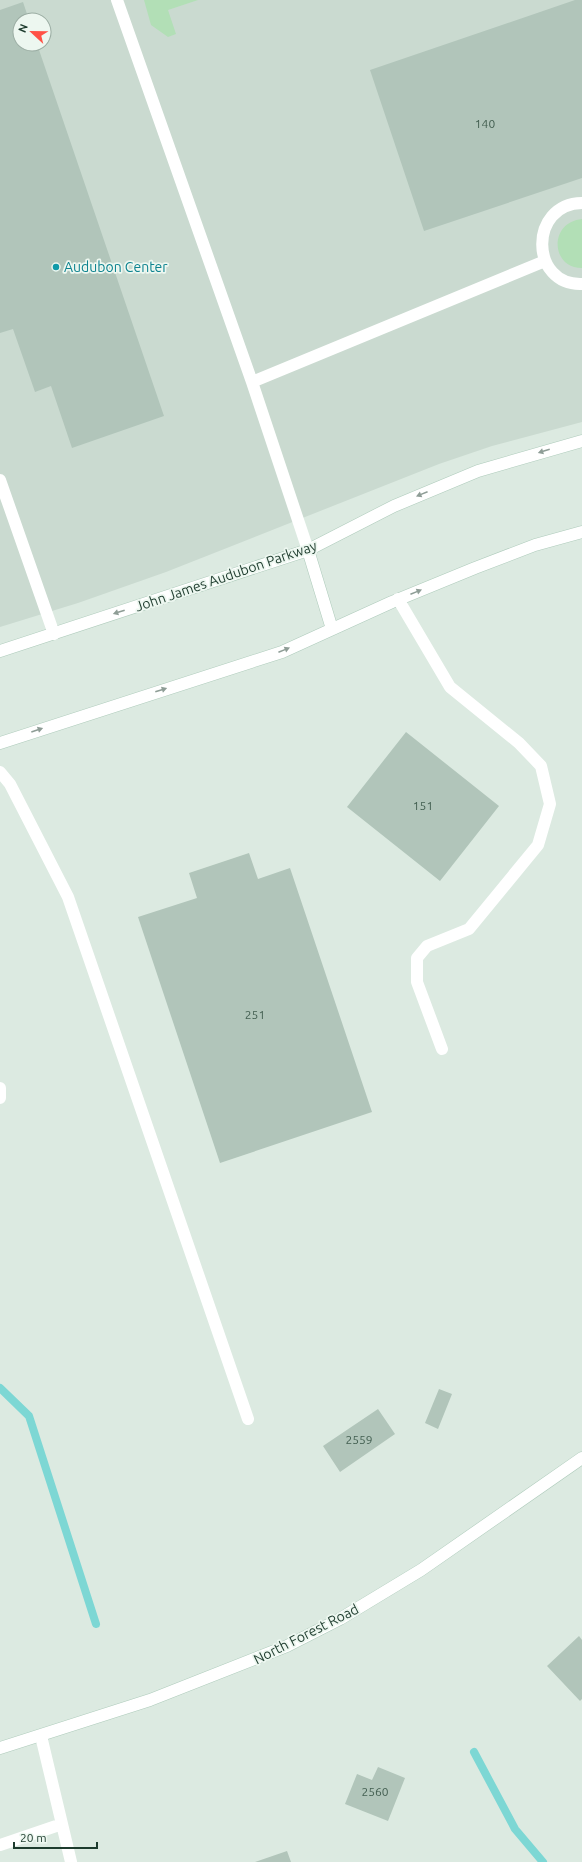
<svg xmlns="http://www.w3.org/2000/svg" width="582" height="1862" font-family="Ubuntu,sans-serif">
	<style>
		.built { fill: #cadad0; fill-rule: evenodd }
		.green { fill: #b2dfb6 }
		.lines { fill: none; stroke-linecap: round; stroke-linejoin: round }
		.stream { stroke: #7dd7d4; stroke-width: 8 }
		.building { fill: #b1c5ba }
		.secondary-casing { stroke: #aecbbb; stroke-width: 13 }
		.lane { stroke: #fff; stroke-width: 12 }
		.secondary { stroke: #fff; stroke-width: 12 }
		.oneway { fill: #8e9d96 }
		.culture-dot { fill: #0f9aa8; stroke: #edf7f0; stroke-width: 1.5 }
		.labels { text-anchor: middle; stroke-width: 3.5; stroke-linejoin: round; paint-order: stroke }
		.number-label { font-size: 12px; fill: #425e50 }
		.culture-label { font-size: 14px; fill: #0d838f; stroke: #edf7f0; text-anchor: start }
		.street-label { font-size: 14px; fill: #1d3b2d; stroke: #edf7f0 }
	</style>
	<rect width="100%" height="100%" fill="#dceae1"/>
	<path class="built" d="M 0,0 L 582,0 L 582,422 L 492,446 L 439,464 L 166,572 L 78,603 L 0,627 ZM 20,20 L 44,20 L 44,44 L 20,44 Z"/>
	<path class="green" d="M 144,0 L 198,0 L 168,10 L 176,34 L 168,37 L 151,25 Z
		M 582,219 L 582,268 C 550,268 549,222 582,219 Z"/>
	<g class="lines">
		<path class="stream" d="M 0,1388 L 29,1416 L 96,1624
			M 474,1752 L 515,1829 L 543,1862"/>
	</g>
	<path class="building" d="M 575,0 L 582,0 L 582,178 L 424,231 L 370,70 Z
		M 23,2 L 29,20 L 20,20 L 20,44 L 37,44 L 164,416 L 72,448 L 51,386 L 35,392 L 13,329 L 0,333 L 0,10 Z
		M 406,732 L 499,806 L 440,881 L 347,807 Z
		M 249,853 L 258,879 L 290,868 L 372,1112 L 220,1163 L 138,917 L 197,898 L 189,873 Z
		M 439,1389 L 452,1394 L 438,1429 L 425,1423 Z
		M 378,1409 L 395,1434 L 340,1472 L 323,1446 Z
		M 579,1636 L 582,1640 L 582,1699 L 580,1701 L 547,1666 Z
		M 378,1767 L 405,1778 L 388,1821 L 345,1804 L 357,1774 L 372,1780 Z
		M 287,1851 L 291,1862 L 255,1862 Z"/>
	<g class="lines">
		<g class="secondary-casing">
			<path id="secondary" d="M 308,550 L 332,629
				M 0,651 L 308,550 L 394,506 L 478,471 L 582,441
				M 0,743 L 282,652 L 392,602 L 475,568 L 535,545 L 582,532
				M 0,1748 L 150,1700 L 287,1646 L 340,1619 L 421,1570 L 582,1458"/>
		</g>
		<path class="lane" d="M 117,0 L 252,382 L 308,550
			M 582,203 C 528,204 530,286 582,284
			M 252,382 L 545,261
			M 0,480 L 54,634
			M 398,599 L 450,687 L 519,743 L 541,766 L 550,804 L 538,845 L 469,929 L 427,946 L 417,958 L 417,982 L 442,1049
			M 0,772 L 10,784 L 68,897 L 248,1419
			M 0,1088 L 0,1098
			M 62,1824 L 71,1862
			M 0,1845 L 62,1824 L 41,1736"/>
		<use href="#secondary" class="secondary"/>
	</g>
	<defs><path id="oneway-solid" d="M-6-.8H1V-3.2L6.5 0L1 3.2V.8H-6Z"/></defs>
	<g class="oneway">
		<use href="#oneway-solid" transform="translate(544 451) rotate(163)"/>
		<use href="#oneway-solid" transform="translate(422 494) rotate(158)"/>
		<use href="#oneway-solid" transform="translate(416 592) rotate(-22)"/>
		<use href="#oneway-solid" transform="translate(119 612) rotate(162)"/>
		<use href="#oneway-solid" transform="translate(284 650) rotate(-22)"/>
		<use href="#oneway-solid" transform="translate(161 690) rotate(-18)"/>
		<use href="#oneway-solid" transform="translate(37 730) rotate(-19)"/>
	</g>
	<circle class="culture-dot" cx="56" cy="267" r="4"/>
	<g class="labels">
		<g class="number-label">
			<text x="485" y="128">140</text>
			<text x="423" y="810">151</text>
			<text x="255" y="1019">251</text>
			<text x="359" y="1444">2559</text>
			<text x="375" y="1796">2560</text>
		</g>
		<g class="culture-label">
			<text x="64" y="272">Audubon Center</text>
		</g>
		<g class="street-label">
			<text transform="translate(226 576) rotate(-19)" y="5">John James Audubon Parkway</text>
			<text transform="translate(306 1634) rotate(-27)" y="5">North Forest Road</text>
		</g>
	</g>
	<g transform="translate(32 32) rotate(292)"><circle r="19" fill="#edf7f0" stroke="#9aaca2"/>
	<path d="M0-3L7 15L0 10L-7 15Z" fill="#ff5146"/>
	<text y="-6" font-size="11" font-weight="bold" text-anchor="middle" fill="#1d3b2d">N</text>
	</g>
	<path d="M14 1842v6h83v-6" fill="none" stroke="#1d3b2d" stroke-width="2"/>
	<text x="20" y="1842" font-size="12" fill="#1d3b2d" stroke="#edf7f0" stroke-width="3" paint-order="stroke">20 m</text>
</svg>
